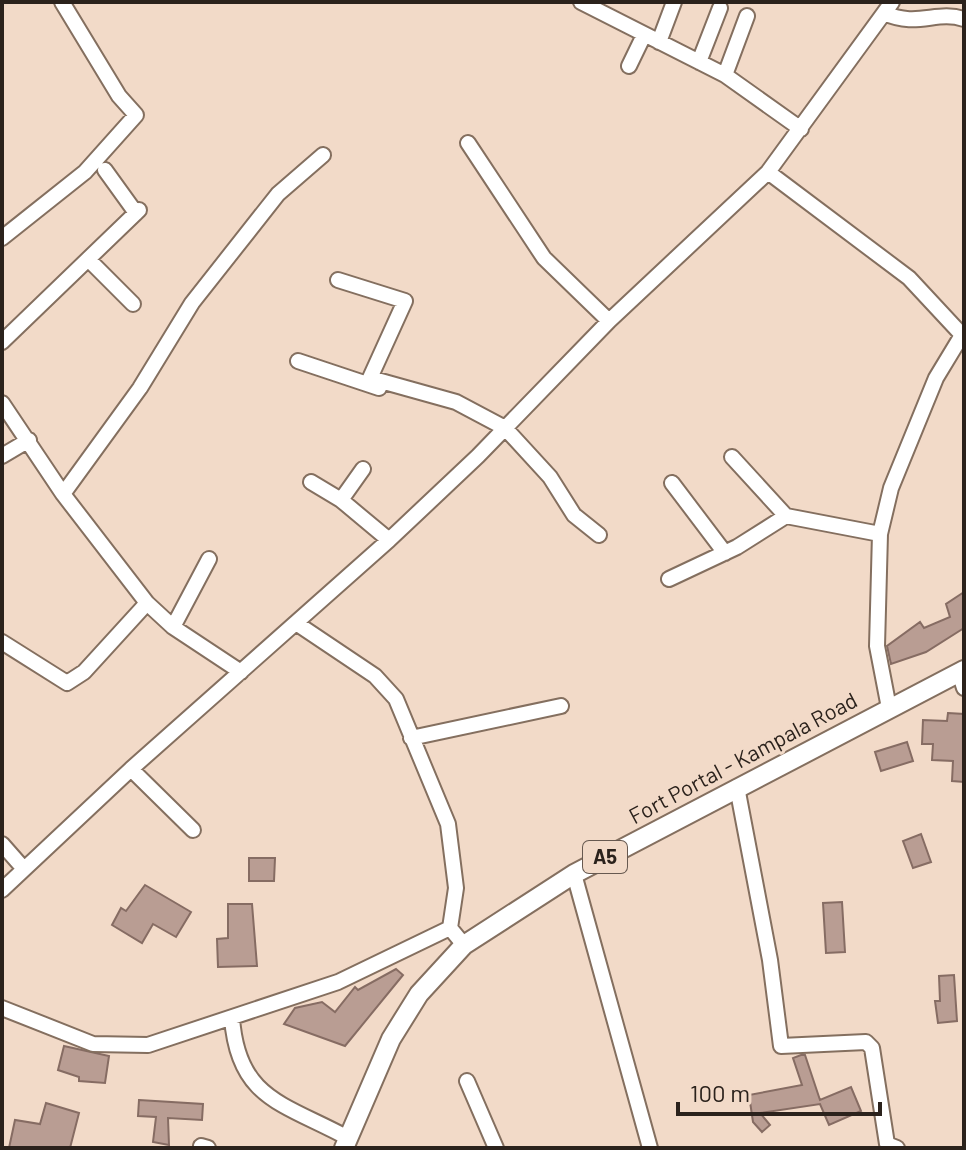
<svg xmlns="http://www.w3.org/2000/svg" width="966" height="1150" font-family="Barlow,sans-serif">
	<style>
		.building { fill: #b99d93; stroke: #866c63; stroke-width: 2 }
		.lines { fill: none; stroke-linecap: round; stroke-linejoin: round }
		.minor-casing { stroke: #846f5f; stroke-width: 18 }
		.major-casing { stroke: #846f5f; stroke-width: 22 }
		.minor { stroke: #fff; stroke-width: 14 }
		.major { stroke: #fff; stroke-width: 18 }
		.labels { text-anchor: middle; stroke-width: 6; stroke-linejoin: round; paint-order: stroke }
		.shield { fill: #f2dac8; stroke: #675950; stroke-width: 2 }
		.shield-label { font-size: 20px; font-weight: bold; fill: #2b221c }
		.street-label { font-size: 22px; fill: #2b221c; stroke: #f2dac8 }
	</style>
	<rect width="100%" height="100%" fill="#f2dac8"/>
	<path class="building" d="M 964,592 L 964,628 L 926,652 L 891,664 L 887,646 L 920,622 L 924,628 L 950,617 L 946,604 Z
		M 948,713 L 964,714 L 964,782 L 952,781 L 953,761 L 932,760 L 933,744 L 922,744 L 923,720 L 947,721 Z
		M 907,742 L 913,761 L 881,771 L 875,752 Z
		M 921,834 L 931,862 L 913,868 L 903,841 Z
		M 249,858 L 275,858 L 274,881 L 249,881 Z
		M 145,885 L 191,912 L 176,937 L 153,924 L 142,943 L 112,925 L 121,908 L 126,911 Z
		M 842,902 L 845,952 L 826,953 L 823,903 Z
		M 228,904 L 252,904 L 257,966 L 218,967 L 217,939 L 228,938 Z
		M 396,969 L 403,975 L 345,1046 L 284,1024 L 295,1008 L 322,1002 L 335,1012 L 355,987 L 358,990 Z
		M 954,975 L 957,1021 L 938,1023 L 935,1001 L 940,1001 L 939,976 Z
		M 64,1046 L 109,1056 L 105,1083 L 79,1081 L 79,1077 L 58,1070 Z
		M 801,1055 L 805,1055 L 820,1100 L 851,1087 L 861,1111 L 829,1125 L 820,1104 L 760,1113 L 770,1125 L 762,1132 L 753,1122 L 749,1095 L 802,1085 L 793,1058 Z
		M 139,1100 L 203,1104 L 202,1120 L 168,1118 L 169,1145 L 153,1142 L 156,1117 L 138,1116 Z
		M 46,1103 L 79,1113 L 70,1148 L 9,1148 L 15,1120 L 40,1124 Z"/>
	<g class="lines">
		<g class="minor-casing">
			<path id="minor" d="M 581,2 L 725,75 L 801,129
				M 884,13 C 918,28 936,10 964,19
				M 659,42 L 674,2
				M 699,62 L 720,8
				M 629,66 L 644,35
				M 725,75 L 747,16
				M 468,143 L 544,258 L 609,321
				M 105,170 L 136,213
				M 768,172 L 909,278 L 964,337
				M 2,238 L 85,172 L 136,115 L 119,96 L 62,2
				M 89,260 L 133,304
				M 338,280 L 405,301 L 370,378 L 456,402 L 505,428 L 550,477 L 574,515 L 599,535
				M 2,342 L 139,210
				M 298,361 L 379,388
				M 2,403 L 63,494 L 147,603 L 173,627 L 241,672
				M 2,456 L 29,440
				M 732,457 L 786,516 L 880,534
				M 311,482 L 341,500 L 389,540
				M 672,483 L 725,553
				M 63,494 L 140,388 L 192,303 L 278,194 L 323,155
				M 341,500 L 363,469
				M 669,579 L 737,547 L 786,516
				M 296,623 L 375,676 L 396,699 L 448,824 L 456,888 L 450,928 L 464,945
				M 173,627 L 209,559
				M 2,642 L 67,683 L 84,672 L 147,603
				M 959,672 L 964,688
				M 889,708 L 877,646 L 880,534 L 891,488 L 936,378 L 962,335
				M 411,738 L 561,706
				M 131,769 L 193,830
				M 737,787 L 770,960 L 781,1046 L 866,1042 L 872,1048 L 887,1144 L 897,1148
				M 2,844 L 24,869
				M 574,874 L 650,1148
				M 2,890 L 131,769 L 389,540 L 478,456 L 609,321 L 768,172 L 892,2
				M 2,1008 L 93,1044 L 148,1045 L 338,982 L 450,928
				M 232,1018 C 238,1099 283,1103 348,1138
				M 467,1081 L 496,1148
				M 201,1146 L 208,1148"/>
		</g>
		<g class="major-casing">
			<path id="major" d="M 344,1148 L 391,1039 L 419,994 L 464,945 L 574,874 L 964,670"/>
		</g>
		<use href="#minor" class="minor"/>
		<use href="#major" class="major"/>
	</g>
	<g class="labels">
		<rect class="shield" x="583" y="841" width="44" height="32" rx="6"/>
		<g class="shield-label">
			<text x="605" y="864">A5</text>
		</g>
		<g class="street-label">
			<text transform="translate(743 758) rotate(-28)" y="8">Fort Portal - Kampala Road</text>
		</g>
	</g>
	<rect width="966" height="1150" fill="none" stroke="#2b221c" stroke-width="8"/>
	<path d="M678 1102v12h202v-12" fill="none" stroke="#2b221c" stroke-width="4"/>
	<text x="690" y="1102" font-size="24" fill="#2b221c" stroke="#f2dac8" stroke-width="6" paint-order="stroke">100 m</text>
</svg>
